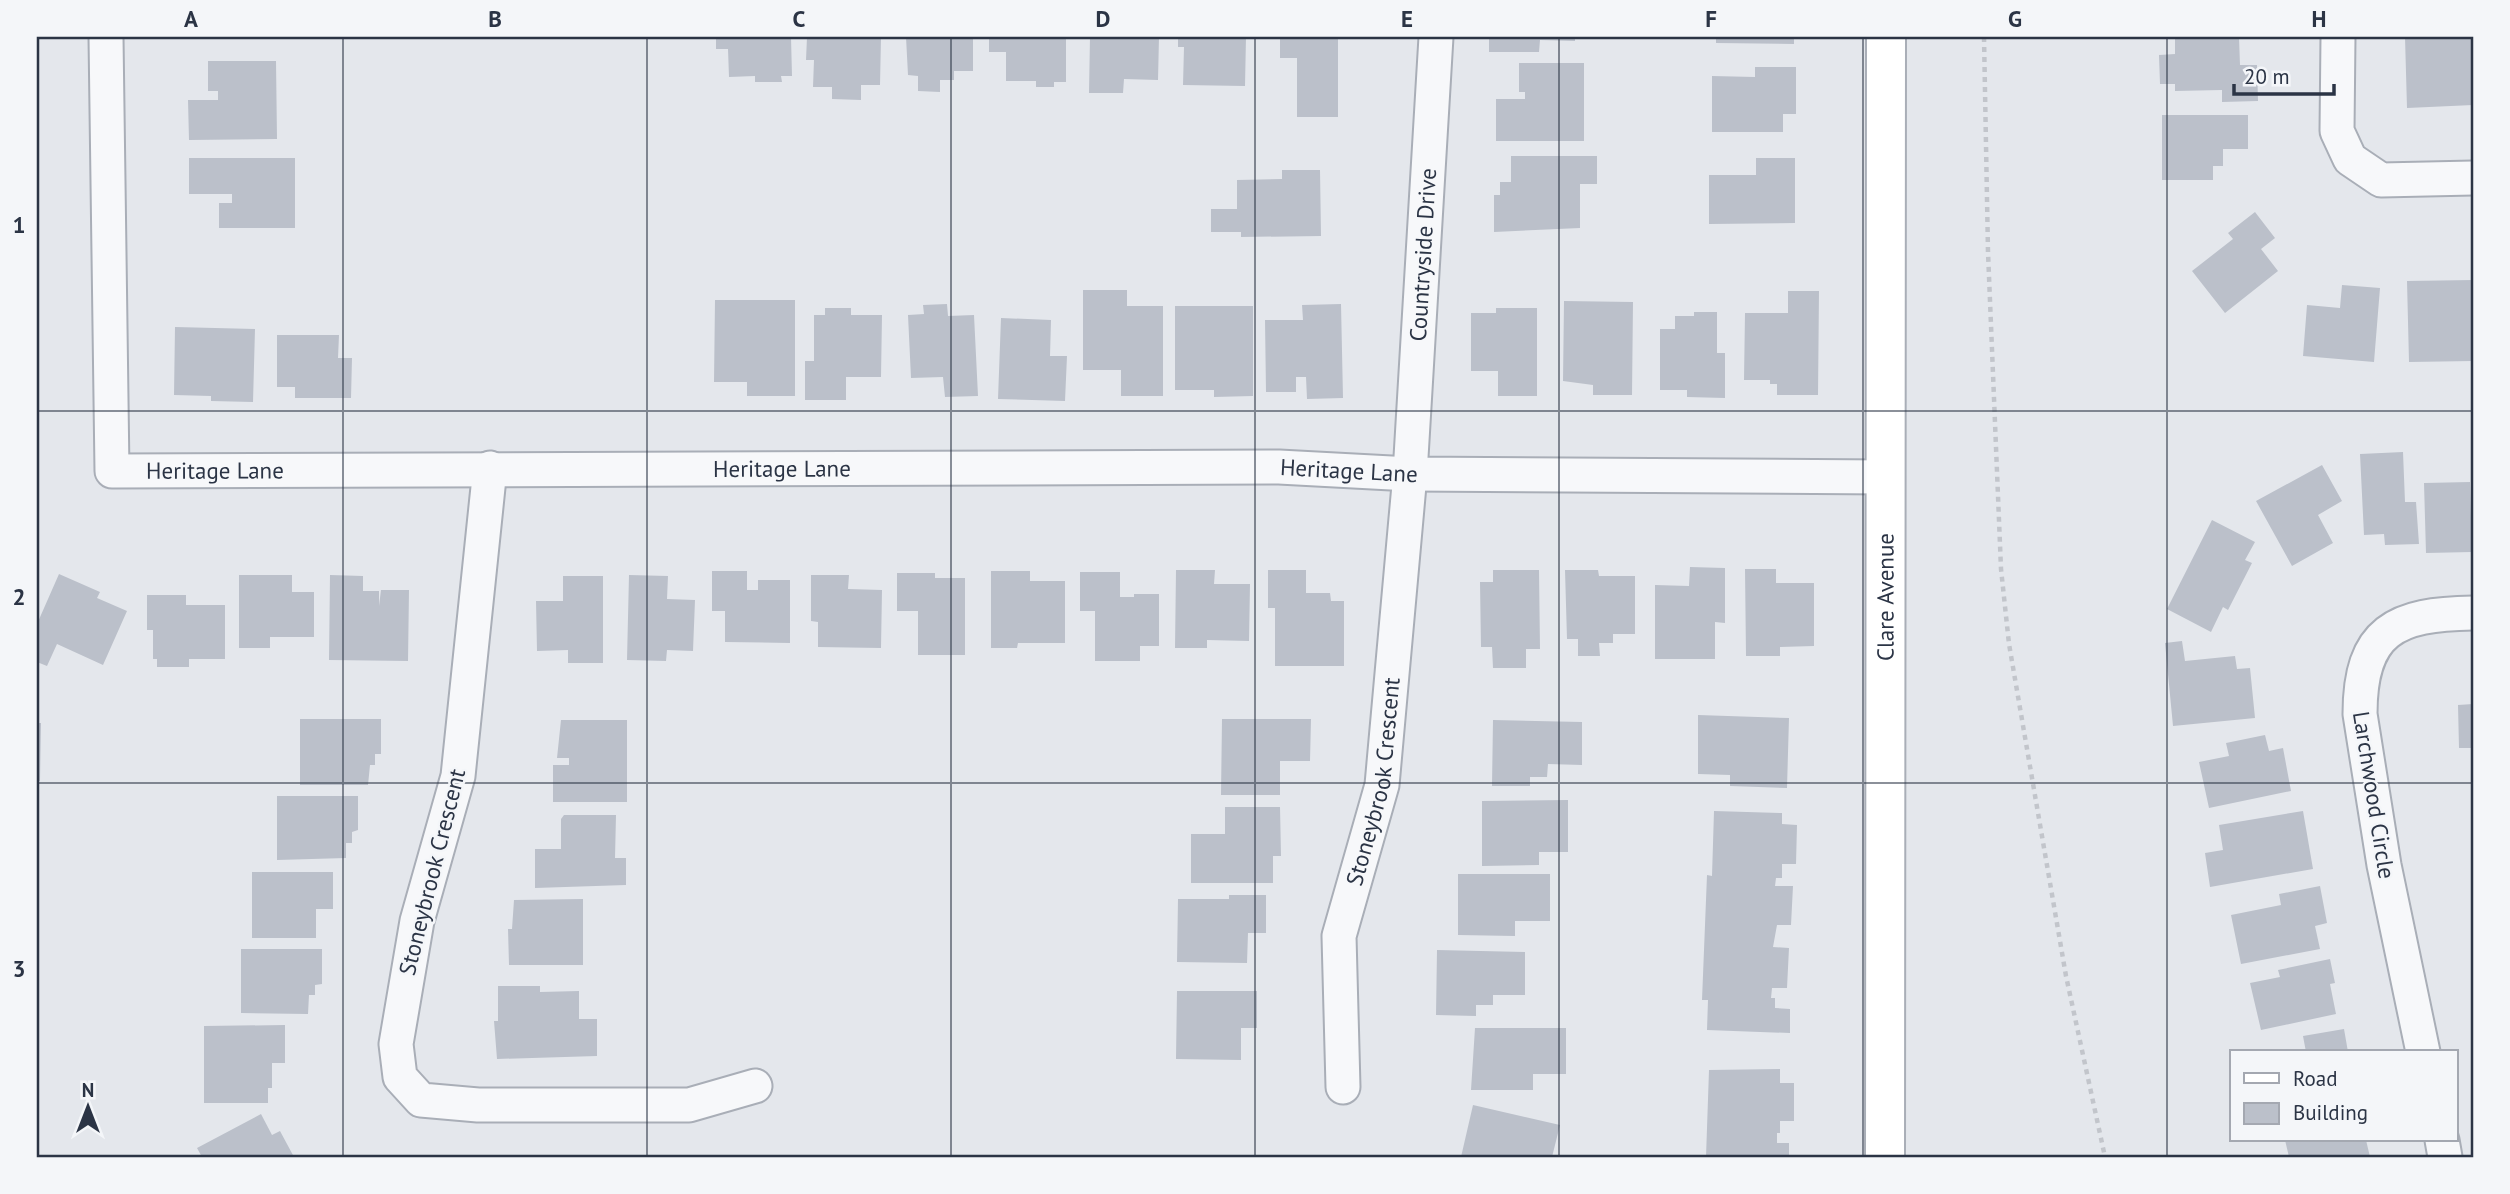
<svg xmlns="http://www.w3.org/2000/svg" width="2510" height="1194" font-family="'PT Sans',sans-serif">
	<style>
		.building { fill: #bbc0ca }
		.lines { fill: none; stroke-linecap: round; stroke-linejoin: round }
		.street-casing { stroke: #a9aeb7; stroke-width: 37 }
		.secondary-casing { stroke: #a9aeb7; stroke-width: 42 }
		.path { stroke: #c2c5cb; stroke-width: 4.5; stroke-dasharray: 5 5; stroke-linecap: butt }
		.street { stroke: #f7f8fa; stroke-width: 33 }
		.secondary { stroke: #fff; stroke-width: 38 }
		.grid { fill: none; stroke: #2b3445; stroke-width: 2; stroke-opacity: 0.55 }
		.labels { text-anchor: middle; stroke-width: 5; stroke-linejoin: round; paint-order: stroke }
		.street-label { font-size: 23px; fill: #2b3445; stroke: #f4f6f9 }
		.neatline { fill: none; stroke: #2b3445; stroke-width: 2.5 }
		.grid-label { font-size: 23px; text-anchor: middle; font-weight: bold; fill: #2b3445 }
	</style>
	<rect width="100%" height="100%" fill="#e4e7ec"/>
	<path class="building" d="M 716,37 L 791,37 L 792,76 L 781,76 L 782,82 L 755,82 L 755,76 L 729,77 L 728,49 L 716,49 Z
		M 807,37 L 881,37 L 880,85 L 861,85 L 861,100 L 832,99 L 832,87 L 813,87 L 814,60 L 806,60 Z
		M 906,37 L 973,37 L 973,71 L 954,71 L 954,80 L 940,80 L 940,92 L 918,91 L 918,76 L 908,75 Z
		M 989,37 L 1066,37 L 1066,82 L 1054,82 L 1054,87 L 1036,87 L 1036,81 L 1006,81 L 1006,52 L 989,52 Z
		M 1090,37 L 1159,37 L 1158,80 L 1124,79 L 1123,93 L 1089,93 Z
		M 1178,37 L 1246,37 L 1245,86 L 1183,85 L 1184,47 L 1178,47 Z
		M 1280,37 L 1338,37 L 1338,117 L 1297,117 L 1297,58 L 1280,58 Z
		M 1489,37 L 1575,37 L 1575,41 L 1540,40 L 1539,52 L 1489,52 Z
		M 1716,37 L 1794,37 L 1794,44 L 1716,43 Z
		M 2175,37 L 2239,37 L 2240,65 L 2257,65 L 2258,101 L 2222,102 L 2222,90 L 2175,91 L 2175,84 L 2160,84 L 2159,55 L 2175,54 Z
		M 2405,37 L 2473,37 L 2473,105 L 2407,108 Z
		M 208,61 L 276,61 L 277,139 L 189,140 L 188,100 L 218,100 L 218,91 L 208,91 Z
		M 1519,63 L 1584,63 L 1584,141 L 1496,141 L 1496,99 L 1525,99 L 1525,92 L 1519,92 Z
		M 1755,67 L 1796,67 L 1796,114 L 1783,114 L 1783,132 L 1712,132 L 1712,76 L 1755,77 Z
		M 2162,115 L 2248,115 L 2248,149 L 2223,149 L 2223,166 L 2213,166 L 2213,180 L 2162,180 Z
		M 1511,156 L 1597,156 L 1597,184 L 1580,184 L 1580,228 L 1494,232 L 1494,195 L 1500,195 L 1500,182 L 1511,182 Z
		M 189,158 L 295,158 L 295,228 L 219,228 L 219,203 L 232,203 L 232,194 L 189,194 Z
		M 1756,158 L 1795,158 L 1795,223 L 1709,224 L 1709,175 L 1756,175 Z
		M 1282,170 L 1320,170 L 1321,236 L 1241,237 L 1241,232 L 1211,232 L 1211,209 L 1237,209 L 1237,180 L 1282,179 Z
		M 2255,212 L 2275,238 L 2261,249 L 2278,271 L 2225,313 L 2192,271 L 2233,239 L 2228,233 Z
		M 2473,280 L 2473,361 L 2409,362 L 2407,281 Z
		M 2342,285 L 2380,288 L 2374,362 L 2303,356 L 2307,305 L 2340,308 Z
		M 1083,290 L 1127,290 L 1127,306 L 1163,306 L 1163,396 L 1121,396 L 1121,370 L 1083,370 Z
		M 1788,291 L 1819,291 L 1818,395 L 1777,395 L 1777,384 L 1770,384 L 1770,380 L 1744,380 L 1745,313 L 1788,313 Z
		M 715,300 L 795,300 L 795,396 L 747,396 L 747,382 L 714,382 Z
		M 1564,301 L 1633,302 L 1632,395 L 1593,395 L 1593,385 L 1563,381 Z
		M 947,304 L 948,316 L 974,315 L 978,396 L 945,397 L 943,377 L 911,378 L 908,315 L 924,314 L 923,305 Z
		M 1341,304 L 1343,398 L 1307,399 L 1306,377 L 1296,377 L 1296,392 L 1266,392 L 1265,320 L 1303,320 L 1302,305 Z
		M 1175,306 L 1253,306 L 1253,396 L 1214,397 L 1214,390 L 1175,390 Z
		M 825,308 L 851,308 L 851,315 L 882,315 L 881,377 L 846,377 L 846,400 L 805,400 L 805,361 L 814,361 L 814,315 L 825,315 Z
		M 1496,308 L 1537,308 L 1537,396 L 1498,396 L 1498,371 L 1471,371 L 1471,313 L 1496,313 Z
		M 1694,312 L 1717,312 L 1717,353 L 1725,353 L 1725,398 L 1687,397 L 1687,390 L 1660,390 L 1660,329 L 1675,329 L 1675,316 L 1694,316 Z
		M 1001,318 L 1051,320 L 1050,356 L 1067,356 L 1065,401 L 998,399 Z
		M 175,327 L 255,329 L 253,402 L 211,401 L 211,396 L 174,395 Z
		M 277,335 L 339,335 L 338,358 L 352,358 L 351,398 L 295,398 L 295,387 L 277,387 Z
		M 2403,452 L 2405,502 L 2416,502 L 2419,544 L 2385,545 L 2384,534 L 2364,535 L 2360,454 Z
		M 2322,465 L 2342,501 L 2318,515 L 2333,543 L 2292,566 L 2256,501 Z
		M 2470,482 L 2472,552 L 2426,553 L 2424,483 Z
		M 2212,520 L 2255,542 L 2245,560 L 2252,563 L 2228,610 L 2223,607 L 2211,632 L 2167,609 Z
		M 1690,567 L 1725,568 L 1725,623 L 1715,622 L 1715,659 L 1655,659 L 1655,585 L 1689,586 Z
		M 1745,569 L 1776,569 L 1776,583 L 1814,583 L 1814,646 L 1780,647 L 1780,656 L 1746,656 Z
		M 1176,570 L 1215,570 L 1214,584 L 1250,584 L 1249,641 L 1207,640 L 1207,648 L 1175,648 Z
		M 1268,570 L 1306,570 L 1306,593 L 1330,593 L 1331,601 L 1344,601 L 1344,666 L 1275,666 L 1275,608 L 1268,608 Z
		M 1493,570 L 1539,570 L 1540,649 L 1526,649 L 1526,668 L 1493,668 L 1492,647 L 1481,647 L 1480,582 L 1493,582 Z
		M 1565,570 L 1598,570 L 1599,576 L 1635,576 L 1635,634 L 1613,634 L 1613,643 L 1599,643 L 1600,656 L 1578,656 L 1578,639 L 1567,639 Z
		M 712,571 L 747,571 L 747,590 L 758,590 L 758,580 L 790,580 L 790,643 L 725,642 L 725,611 L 712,611 Z
		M 991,571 L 1030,571 L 1030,581 L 1065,581 L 1065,643 L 1018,643 L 1017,648 L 991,648 Z
		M 1080,572 L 1120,572 L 1120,597 L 1134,597 L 1134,594 L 1159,594 L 1159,646 L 1140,646 L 1140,661 L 1095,661 L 1095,611 L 1080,611 Z
		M 897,573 L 935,573 L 935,578 L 965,578 L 965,655 L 918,655 L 918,611 L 897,611 Z
		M 59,574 L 100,592 L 97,598 L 127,611 L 103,665 L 57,644 L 47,666 L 37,662 L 37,624 Z
		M 239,575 L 292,575 L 292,592 L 314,592 L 314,637 L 270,637 L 270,648 L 239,648 Z
		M 330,575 L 363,576 L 363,591 L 379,591 L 379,606 L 381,590 L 409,590 L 408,661 L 329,660 Z
		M 629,575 L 668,576 L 667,599 L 695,600 L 693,651 L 667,650 L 666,661 L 627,660 Z
		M 811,575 L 849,575 L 848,589 L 882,590 L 881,648 L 818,647 L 818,622 L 811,621 Z
		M 563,576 L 603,576 L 603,663 L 568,663 L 568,650 L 537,651 L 536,601 L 563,601 Z
		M 147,595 L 186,595 L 186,605 L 225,605 L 225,659 L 189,659 L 189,667 L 157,667 L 157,659 L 153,659 L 153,630 L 147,630 Z
		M 2182,641 L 2185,661 L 2235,656 L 2237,669 L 2250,668 L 2255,718 L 2173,726 L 2165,643 Z
		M 2473,704 L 2473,748 L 2459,748 L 2458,705 Z
		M 1698,715 L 1789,718 L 1787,788 L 1730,786 L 1730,775 L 1698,774 Z
		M 300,719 L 381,719 L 381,754 L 375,754 L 375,765 L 370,765 L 368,785 L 300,785 Z
		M 1222,719 L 1311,719 L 1310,761 L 1280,761 L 1280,795 L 1221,795 Z
		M 561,720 L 627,720 L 627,802 L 553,802 L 553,765 L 569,765 L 569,758 L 557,758 Z
		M 1493,720 L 1582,722 L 1582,765 L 1548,764 L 1547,777 L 1530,777 L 1530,786 L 1492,786 Z
		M 37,723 L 41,723 L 40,781 L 37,781 Z
		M 2265,735 L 2269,751 L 2283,748 L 2291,791 L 2209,808 L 2199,762 L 2229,756 L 2226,743 Z
		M 277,796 L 358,796 L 358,830 L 352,832 L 352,843 L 346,843 L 346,858 L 277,860 Z
		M 1568,800 L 1568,852 L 1539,852 L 1539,865 L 1482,866 L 1482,801 Z
		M 1225,807 L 1280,807 L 1281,856 L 1273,856 L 1273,883 L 1191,883 L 1191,834 L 1225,834 Z
		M 1714,811 L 1782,813 L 1782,824 L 1797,825 L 1796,864 L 1782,864 L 1782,878 L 1776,878 L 1775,886 L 1793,886 L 1791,925 L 1777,925 L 1773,947 L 1789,948 L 1787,988 L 1772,988 L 1771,998 L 1775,998 L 1775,1008 L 1790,1009 L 1790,1033 L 1707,1030 L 1708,1000 L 1702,1000 L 1707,875 L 1712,876 Z
		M 2303,811 L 2313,869 L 2210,887 L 2205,853 L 2223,850 L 2219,825 Z
		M 564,815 L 616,815 L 615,858 L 626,858 L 626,885 L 535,888 L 535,849 L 561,849 L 561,819 Z
		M 252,872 L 333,872 L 333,909 L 316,909 L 316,938 L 252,938 Z
		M 1458,874 L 1550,874 L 1550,921 L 1515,921 L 1515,936 L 1458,935 Z
		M 2320,886 L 2327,923 L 2315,926 L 2320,949 L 2241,964 L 2231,915 L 2281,905 L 2279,894 Z
		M 1229,895 L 1266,895 L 1266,933 L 1248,933 L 1247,963 L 1177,962 L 1178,899 L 1229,899 Z
		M 583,899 L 583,965 L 509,965 L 508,929 L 512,929 L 514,900 Z
		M 241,949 L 322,949 L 322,984 L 315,985 L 315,995 L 309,995 L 308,1014 L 241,1013 Z
		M 1437,950 L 1525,952 L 1525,995 L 1493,995 L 1493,1005 L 1476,1005 L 1476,1016 L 1436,1015 Z
		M 2330,959 L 2335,983 L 2330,984 L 2336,1014 L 2261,1030 L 2250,983 L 2280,977 L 2278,970 Z
		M 498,986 L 540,986 L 540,992 L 579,991 L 579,1019 L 597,1019 L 597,1056 L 497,1059 L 494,1021 L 498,1021 Z
		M 1177,991 L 1257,991 L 1257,1028 L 1241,1028 L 1241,1060 L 1176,1059 Z
		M 285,1025 L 285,1063 L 272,1063 L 272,1088 L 268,1088 L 268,1103 L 204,1103 L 204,1026 Z
		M 1475,1028 L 1566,1028 L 1566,1074 L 1533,1074 L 1533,1090 L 1471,1090 Z
		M 2344,1029 L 2348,1052 L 2306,1052 L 2303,1036 Z
		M 1780,1069 L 1780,1083 L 1794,1083 L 1794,1121 L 1780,1121 L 1780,1133 L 1777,1133 L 1777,1143 L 1789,1143 L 1789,1157 L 1706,1157 L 1709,1070 Z
		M 1473,1105 L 1560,1125 L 1552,1157 L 1461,1157 Z
		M 261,1114 L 272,1135 L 280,1131 L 294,1157 L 202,1157 L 197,1148 Z
		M 2285,1140 L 2366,1140 L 2370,1157 L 2289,1157 Z"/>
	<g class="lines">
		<g class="street-casing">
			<g id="street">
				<path id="s1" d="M 106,37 L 112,471 L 1279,467 L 1410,474 L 1887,477"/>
				<path d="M 2338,37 L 2337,131 L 2350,159 L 2381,180 L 2473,178"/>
				<path d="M 490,468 L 458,776 L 417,921 L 396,1044 L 400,1077 L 421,1100 L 478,1105 L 689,1105 L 755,1086"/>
				<path d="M 2423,1052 L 2384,865 L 2360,714 C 2360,630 2396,614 2473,613"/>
				<path id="s2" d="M 1343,1087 L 1339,936 L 1382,785 L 1410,474 L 1436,37"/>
				<path d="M 2442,1140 L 2445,1157"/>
			</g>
		</g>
		<g class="secondary-casing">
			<g id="secondary">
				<path id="s3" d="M 1885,1157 L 1886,37"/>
			</g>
		</g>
		<path class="path" d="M 1984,37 L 1988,252 L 2001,569 L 2009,644 L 2066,976 L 2105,1157"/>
		<use href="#street" class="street"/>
		<use href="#secondary" class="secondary"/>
	</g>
	<path class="grid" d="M 343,37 L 343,1157M 647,37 L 647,1157M 951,37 L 951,1157M 1255,37 L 1255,1157M 1559,37 L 1559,1157M 1863,37 L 1863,1157M 2167,37 L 2167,1157M 37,411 L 2473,411M 37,783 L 2473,783"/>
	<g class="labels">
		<g class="street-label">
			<text dy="8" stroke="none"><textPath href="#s2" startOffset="840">Countryside Drive</textPath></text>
			<text dy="8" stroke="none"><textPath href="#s1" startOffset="1104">Heritage Lane</textPath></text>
			<text dy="8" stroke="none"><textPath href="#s1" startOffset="537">Heritage Lane</textPath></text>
			<text dy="8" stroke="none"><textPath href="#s1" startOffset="1671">Heritage Lane</textPath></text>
			<text dy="8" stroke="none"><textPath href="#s3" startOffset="560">Clare Avenue</textPath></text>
			<text dy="8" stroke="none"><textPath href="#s2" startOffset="310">Stoneybrook Crescent</textPath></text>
			<text transform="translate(2374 795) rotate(81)" y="8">Larchwood Circle</text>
			<text transform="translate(432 872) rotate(-76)" y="8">Stoneybrook Crescent</text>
		</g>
	</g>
	<rect width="2510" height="1194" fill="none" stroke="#f4f6f9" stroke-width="77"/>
	<rect x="2230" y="1050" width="228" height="91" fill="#f4f6f9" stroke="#a4a8b1" stroke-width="2"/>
	<rect x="2244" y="1073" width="35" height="10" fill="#ffffff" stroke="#a4a8b1" stroke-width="2"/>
	<text x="2293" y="1086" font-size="21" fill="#2b3445">Road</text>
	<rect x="2244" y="1103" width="35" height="21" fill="#bbc0ca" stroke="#a4a8b1" stroke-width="2"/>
	<text x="2293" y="1120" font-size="21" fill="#2b3445">Building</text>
	<g transform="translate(88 1107)" stroke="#f4f6f9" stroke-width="5" paint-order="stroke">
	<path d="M0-5L12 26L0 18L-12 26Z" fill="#2b3445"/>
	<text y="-10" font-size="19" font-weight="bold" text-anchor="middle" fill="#2b3445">N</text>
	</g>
	<path d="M2234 84v10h100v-10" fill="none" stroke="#2b3445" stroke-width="3.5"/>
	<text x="2244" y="84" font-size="21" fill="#2b3445" stroke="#f4f6f9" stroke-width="5" paint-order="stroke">20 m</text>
	<rect x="38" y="38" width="2434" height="1118" class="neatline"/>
	<g class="grid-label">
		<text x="191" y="27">A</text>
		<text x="495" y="27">B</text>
		<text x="799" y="27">C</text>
		<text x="1103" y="27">D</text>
		<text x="1407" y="27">E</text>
		<text x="1711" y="27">F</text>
		<text x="2015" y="27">G</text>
		<text x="2319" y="27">H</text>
		<text x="19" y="233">1</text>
		<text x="19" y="605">2</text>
		<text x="19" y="977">3</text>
	</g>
</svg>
